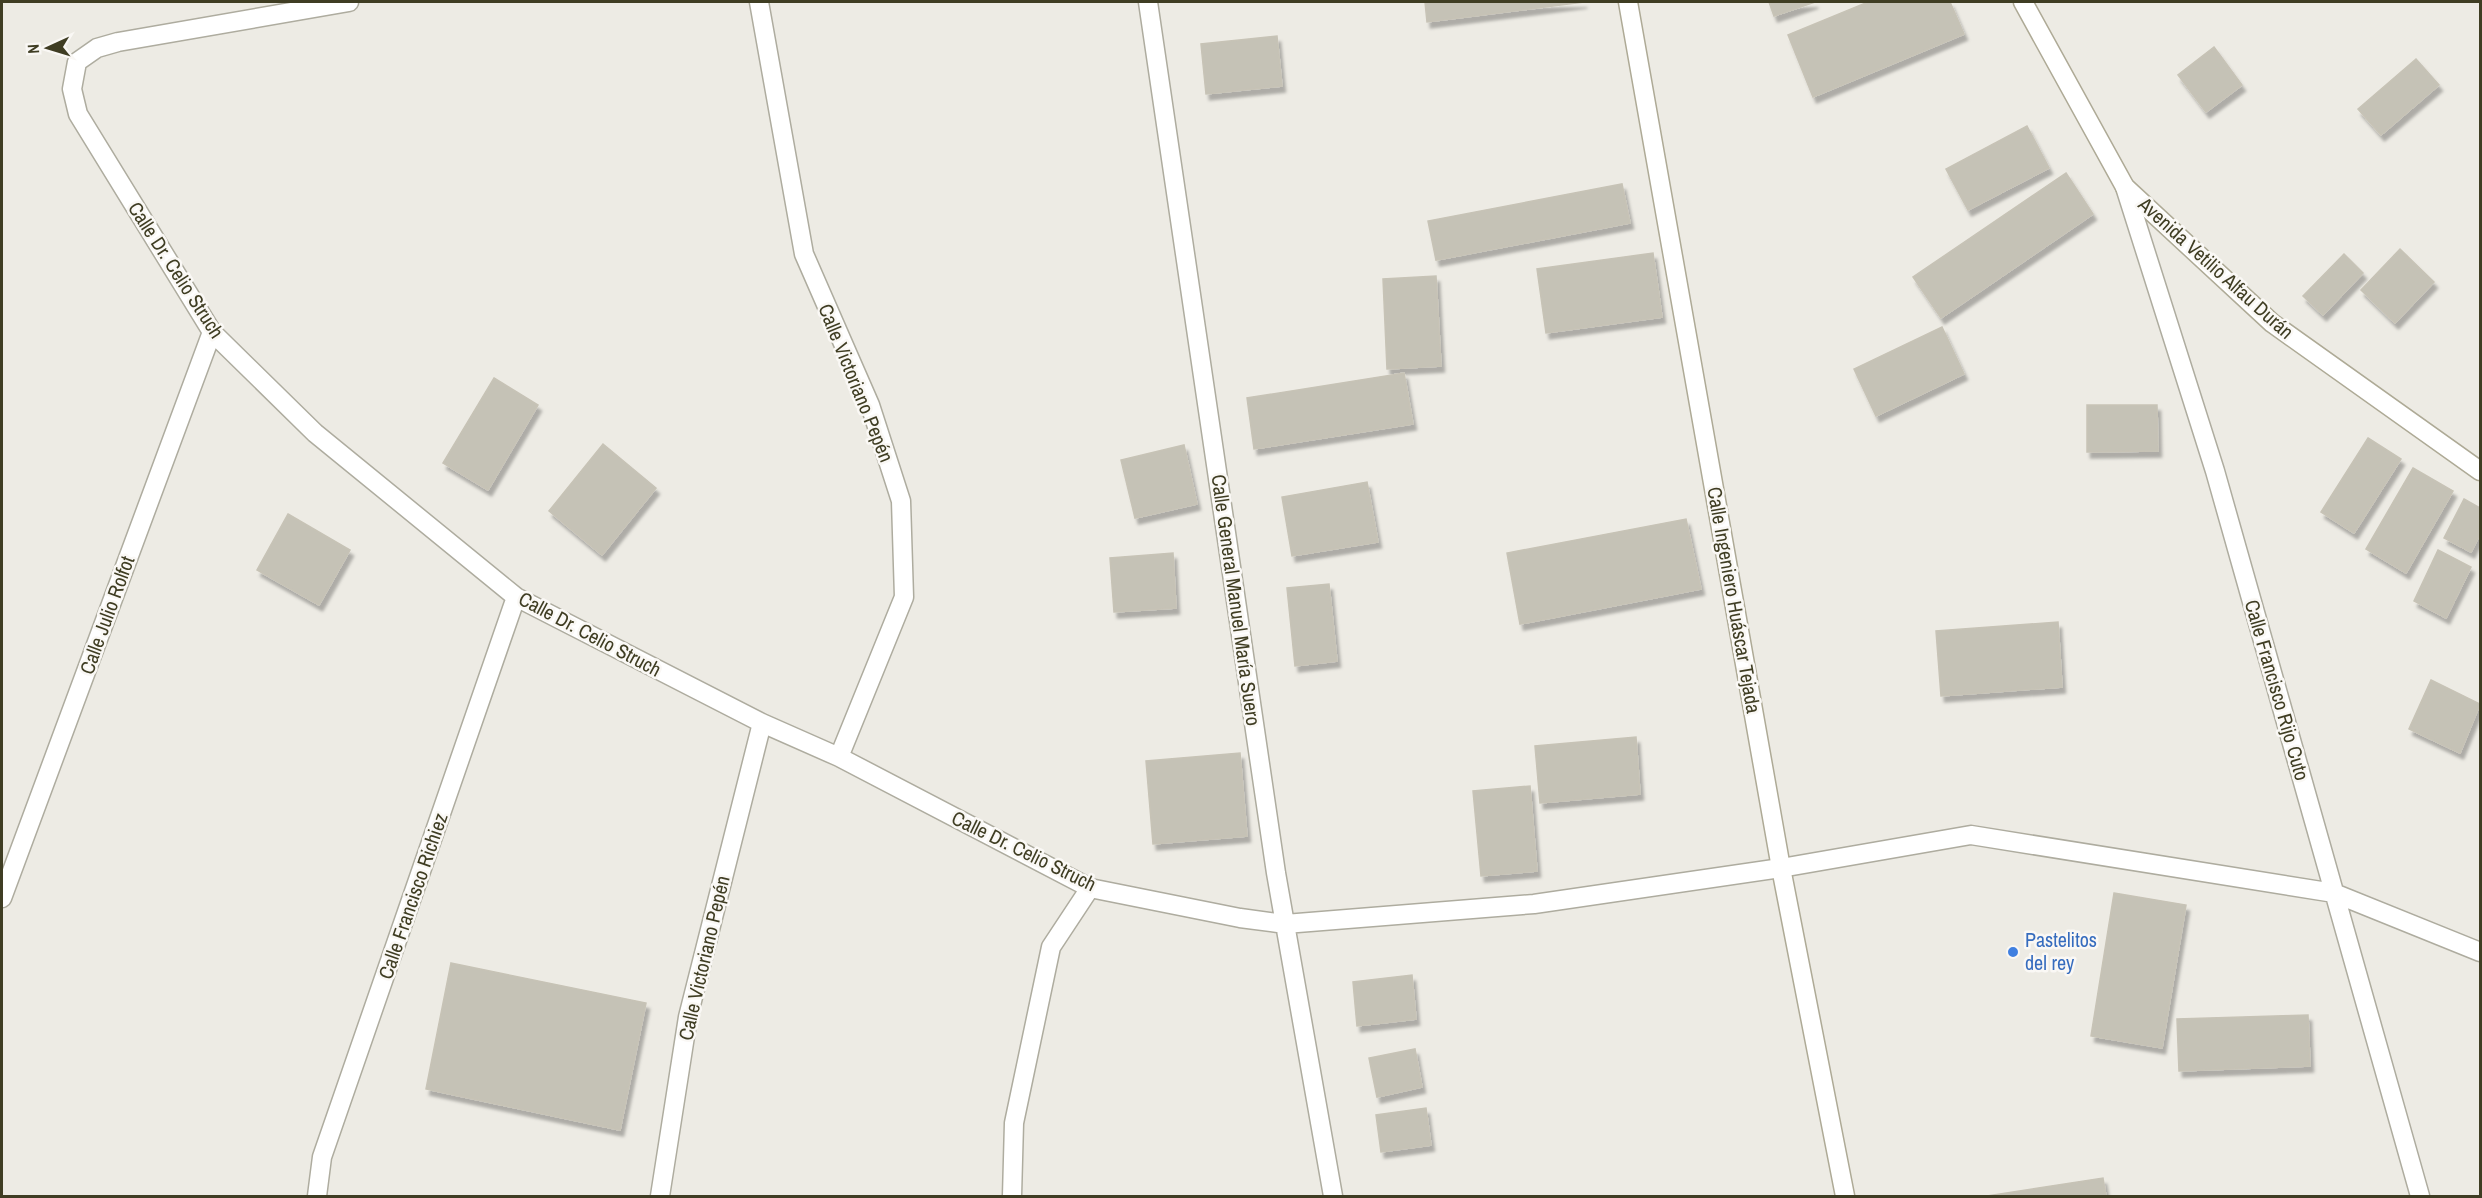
<svg xmlns="http://www.w3.org/2000/svg" width="2482" height="1198" font-family="'Archivo Narrow',sans-serif">
	<style>
		.building { fill: #c5c2b6; stroke: #c7c3b6; stroke-width: 1.5; filter: url(#shadow) }
		.lines { fill: none; stroke-linecap: round; stroke-linejoin: round }
		.minor-casing { stroke: #aeac9f; stroke-width: 21 }
		.secondary-casing { stroke: #aeaa96; stroke-width: 21 }
		.minor { stroke: #fff; stroke-width: 18 }
		.secondary { stroke: #fff; stroke-width: 18 }
		.shop-dot { fill: #3f7fe0; stroke: #faf8f5; stroke-width: 2 }
		.labels { text-anchor: middle; stroke-width: 5; stroke-linejoin: round; paint-order: stroke }
		.street-label { font-size: 20px; fill: #3f3d23; stroke: #faf8f5 }
		.shop-label { font-size: 20px; fill: #366cbe; stroke: #faf8f5; text-anchor: start }
	</style>
	<defs>
		<filter id="shadow"><feDropShadow dx="3.5" dy="6" stdDeviation="1.5" flood-color="#0004"/></filter>
	</defs>
	<rect width="100%" height="100%" fill="#edebe4"/>
	<path class="building" d="M 1425,2 L 1584,2 L 1427,22 Z
		M 1769,2 L 1815,2 L 1774,16 Z
		M 1868,2 L 1950,2 L 1964,34 L 1813,97 L 1788,35 Z
		M 1277,36 L 1282,86 L 1206,94 L 1201,44 Z
		M 2214,47 L 2242,85 L 2206,112 L 2178,75 Z
		M 2416,59 L 2439,85 L 2381,135 L 2358,109 Z
		M 2027,126 L 2049,168 L 1968,210 L 1946,169 Z
		M 2066,173 L 2093,214 L 1941,318 L 1913,277 Z
		M 1622,184 L 1630,223 L 1436,260 L 1428,221 Z
		M 2400,249 L 2434,282 L 2395,323 L 2361,290 Z
		M 1653,253 L 1662,317 L 1546,333 L 1537,269 Z
		M 2344,254 L 2363,273 L 2323,315 L 2303,296 Z
		M 1436,276 L 1441,366 L 1387,369 L 1383,279 Z
		M 1942,327 L 1964,374 L 1876,416 L 1854,369 Z
		M 1404,373 L 1413,424 L 1254,449 L 1247,398 Z
		M 494,378 L 538,405 L 488,490 L 443,463 Z
		M 2087,405 L 2157,405 L 2158,451 L 2087,452 Z
		M 2368,438 L 2401,459 L 2354,533 L 2321,512 Z
		M 603,444 L 656,488 L 602,555 L 549,511 Z
		M 1184,445 L 1197,504 L 1135,518 L 1121,460 Z
		M 2413,468 L 2453,491 L 2406,573 L 2366,549 Z
		M 1367,482 L 1378,542 L 1292,556 L 1282,497 Z
		M 2464,499 L 2480,508 L 2480,534 L 2471,552 L 2444,538 Z
		M 288,514 L 350,550 L 319,605 L 257,570 Z
		M 1686,519 L 1701,589 L 1520,624 L 1507,553 Z
		M 2438,550 L 2471,567 L 2446,618 L 2414,601 Z
		M 1173,553 L 1176,608 L 1114,612 L 1110,558 Z
		M 1329,584 L 1337,661 L 1295,666 L 1287,588 Z
		M 2058,622 L 2062,687 L 1941,696 L 1936,631 Z
		M 2431,680 L 2480,704 L 2460,753 L 2409,729 Z
		M 1636,737 L 1640,794 L 1540,803 L 1535,746 Z
		M 1240,753 L 1247,836 L 1153,844 L 1146,761 Z
		M 1530,786 L 1537,871 L 1481,876 L 1473,791 Z
		M 2114,893 L 2186,905 L 2162,1048 L 2091,1036 Z
		M 451,963 L 646,1003 L 620,1130 L 426,1089 Z
		M 1412,975 L 1416,1019 L 1357,1026 L 1353,982 Z
		M 2308,1015 L 2310,1066 L 2179,1071 L 2177,1019 Z
		M 1415,1049 L 1422,1087 L 1377,1097 L 1369,1058 Z
		M 1426,1108 L 1431,1145 L 1381,1152 L 1376,1115 Z
		M 2103,1178 L 2106,1196 L 1987,1196 Z"/>
	<g class="lines">
		<g class="minor-casing">
			<path id="minor" d="M 349,2 L 118,42 L 97,48 L 77,62 L 72,89 L 78,114 L 212,332 L 315,433 L 516,597 L 762,723 L 839,757 L 1090,888 L 1240,918 L 1285,924 L 1534,904 L 1781,868 L 1971,835 L 2334,893 L 2480,952
				M 759,2 L 804,254 L 870,405 L 901,501 L 904,597 L 839,757
				M 1148,2 L 1276,873 L 1333,1196
				M 2125,187 L 2215,471 L 2420,1196
				M 2,898 L 212,332
				M 317,1196 L 322,1157 L 516,597
				M 660,1196 L 688,1017 L 762,723
				M 1012,1196 L 1014,1123 L 1051,947 L 1090,888"/>
		</g>
		<g class="secondary-casing">
			<path id="secondary" d="M 1628,2 L 1781,868 L 1845,1196
				M 2023,2 L 2125,187 L 2272,323 L 2480,471"/>
		</g>
		<use href="#minor" class="minor"/>
		<use href="#secondary" class="secondary"/>
	</g>
	<circle class="shop-dot" cx="2013" cy="952" r="6"/>
	<g class="labels">
		<g class="street-label">
			<text transform="translate(2216 268) rotate(42)" y="7">Avenida Vetilio Alfau Durán</text>
			<text transform="translate(176 270) rotate(57)" y="7">Calle Dr. Celio Struch</text>
			<text transform="translate(856 383) rotate(68)" y="7">Calle Victoriano Pepén</text>
			<text transform="translate(1236 600) rotate(82)" y="7">Calle General Manuel María Suero</text>
			<text transform="translate(1734 600) rotate(80)" y="7">Calle Ingeniero Huáscar Tejada</text>
			<text transform="translate(107 615) rotate(-70)" y="7">Calle Julio Rolfot</text>
			<text transform="translate(590 634) rotate(28)" y="7">Calle Dr. Celio Struch</text>
			<text transform="translate(2277 690) rotate(74)" y="7">Calle Francisco Rijo Cuto</text>
			<text transform="translate(1024 851) rotate(26)" y="7">Calle Dr. Celio Struch</text>
			<text transform="translate(413 896) rotate(-71)" y="7">Calle Francisco Richiez</text>
			<text transform="translate(704 958) rotate(-77)" y="7">Calle Victoriano Pepén</text>
		</g>
		<g class="shop-label">
			<text x="2025" y="947">Pastelitos<tspan x="2025" dy="23">del rey</tspan></text>
		</g>
	</g>
	<rect width="2482" height="1198" fill="none" stroke="#3f3d23" stroke-width="6"/>
	<g transform="translate(48 48) rotate(266)" stroke="#faf8f5" stroke-width="4.5" paint-order="stroke">
	<path d="M0-4.5L10 22L0 15L-10 22Z" fill="#3f3d23"/>
	<text y="-9" font-size="16" font-weight="bold" text-anchor="middle" fill="#3f3d23">N</text>
	</g>
</svg>
